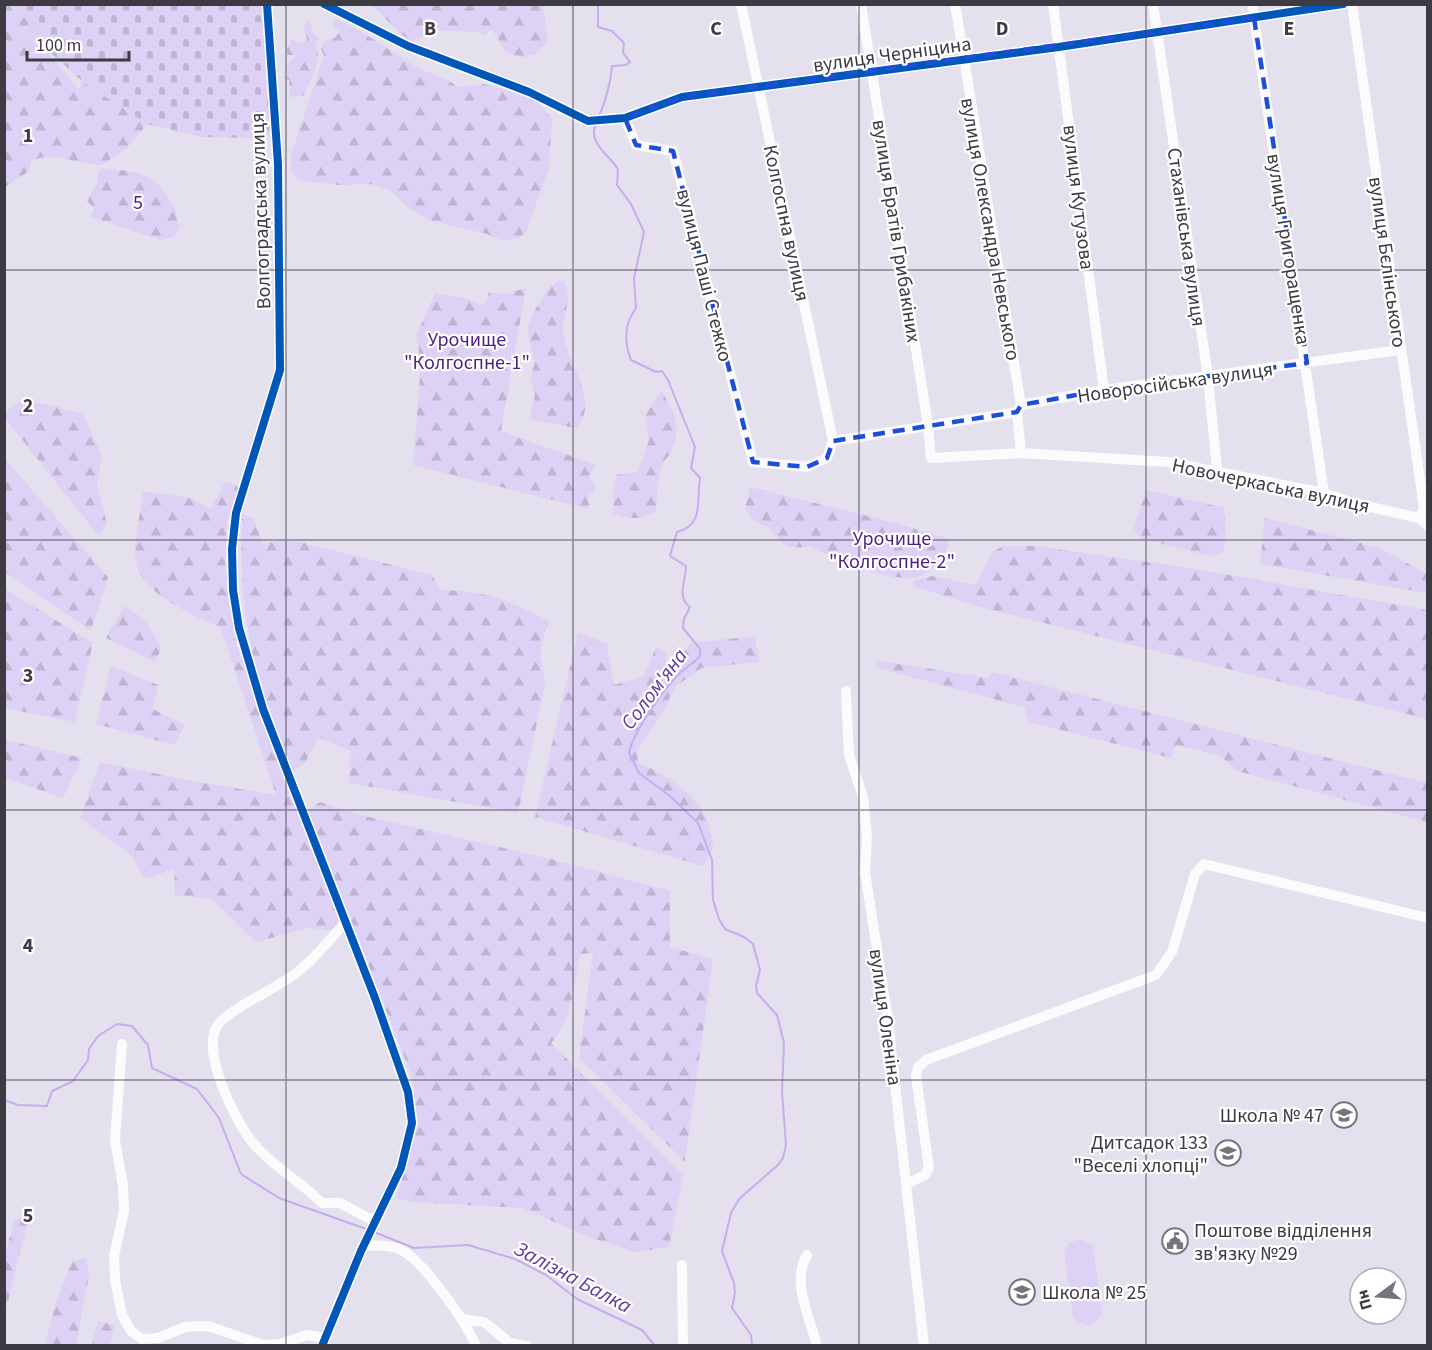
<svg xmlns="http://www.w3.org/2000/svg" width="1432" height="1350" font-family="'Source Sans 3',sans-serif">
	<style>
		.grass { fill: #ddd2f5 }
		.forest { fill: url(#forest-firs) }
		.cemetery { fill: url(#cemetery-stones) }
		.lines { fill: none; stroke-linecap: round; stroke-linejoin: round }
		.stream { stroke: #c4aeee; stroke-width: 2 }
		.minor { stroke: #fbfafc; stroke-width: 10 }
		.cycleway-casing { stroke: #fff; stroke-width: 11 }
		.cycleway { stroke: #0057b8; stroke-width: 8 }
		.marked { fill: none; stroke: #1d4ed8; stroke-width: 4.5; stroke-dasharray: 12 8; stroke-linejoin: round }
		.grid { fill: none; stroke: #3c3a43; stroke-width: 1.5; stroke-opacity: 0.55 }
		.labels { text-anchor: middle; stroke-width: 4.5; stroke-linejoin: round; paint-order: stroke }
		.street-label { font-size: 20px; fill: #3c3a43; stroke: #fff }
		.park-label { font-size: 20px; fill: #4c1f83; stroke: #fff }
		.poi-label { font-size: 20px; fill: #3c3a43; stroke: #fff; text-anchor: end }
		.water-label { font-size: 21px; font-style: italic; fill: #61389c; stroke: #fff }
		.grid-label { font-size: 20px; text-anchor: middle; font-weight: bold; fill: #3c3a43; stroke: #fff; stroke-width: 4.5; stroke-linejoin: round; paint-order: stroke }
	</style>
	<defs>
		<pattern id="forest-firs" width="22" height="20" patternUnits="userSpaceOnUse" patternTransform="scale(1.5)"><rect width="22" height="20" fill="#ddd2f5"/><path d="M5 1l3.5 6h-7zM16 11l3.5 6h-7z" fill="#bfb5d3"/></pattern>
		<pattern id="cemetery-stones" width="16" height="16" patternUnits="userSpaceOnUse" patternTransform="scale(1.5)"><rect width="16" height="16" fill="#ddd2f5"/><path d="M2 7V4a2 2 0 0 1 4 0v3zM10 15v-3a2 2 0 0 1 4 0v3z" fill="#bfb5d3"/></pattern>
	</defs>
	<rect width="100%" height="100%" fill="#e4e0ed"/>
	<path class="grass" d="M 1080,1239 L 1093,1245 L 1102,1314 C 1094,1327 1083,1329 1073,1316 L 1064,1252 L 1069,1243 Z"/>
	<path class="forest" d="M 4,5 L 19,5 L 40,43 L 79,90 L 82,81 L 147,124 L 128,147 L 102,165 C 80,166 51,149 31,162 L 29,171 L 5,187 Z
		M 372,5 L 543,5 L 548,40 L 534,56 L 529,54 L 524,58 L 506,52 L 492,29 L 484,35 L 476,32 L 435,30 L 412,42 L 401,34 Z
		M 337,19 C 365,32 389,50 415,66 C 429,74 445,76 458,87 L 484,84 L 515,92 L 537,100 L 552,119 L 549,168 L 526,232 L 519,238 L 503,241 L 487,234 L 432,221 L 410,209 L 391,191 L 371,184 L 337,185 L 298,180 L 291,171 L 291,155 L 324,55 L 321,49 L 323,43 L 331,38 L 335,38 L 340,31 L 333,26 L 333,22 Z
		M 308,21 L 312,26 L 311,31 L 320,39 L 315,41 C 324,56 310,82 303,96 L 290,97 L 289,80 L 283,78 L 288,74 L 286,65 L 297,55 L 287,55 L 287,48 L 292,40 L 302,43 L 307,40 L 304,27 Z
		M 102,168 C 141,172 157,173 175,209 C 178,215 175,218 180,226 L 175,236 L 161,240 L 91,217 L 94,208 L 87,201 L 98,181 L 97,173 Z
		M 558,281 L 564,282 C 574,299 562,313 563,332 C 565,361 602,401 576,428 L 530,419 L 535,395 L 530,377 L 535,363 L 527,330 L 533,313 L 549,288 Z
		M 526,288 L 501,431 L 596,465 L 589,476 L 596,488 L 588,497 L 589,509 L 413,465 L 421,363 L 416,336 L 435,293 C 450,298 466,295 479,305 L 486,302 L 489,292 L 504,294 Z
		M 661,390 C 675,414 682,425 671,452 C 669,456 665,459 663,463 C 657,477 657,495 656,510 C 642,521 630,519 614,514 L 613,488 L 616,475 L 638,472 L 649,440 L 645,416 Z
		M 19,402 L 45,404 L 83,414 L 102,456 L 97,485 L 107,524 L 99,536 L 5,418 L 5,412 Z
		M 5,459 L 108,577 L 91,631 L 5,572 Z
		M 225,482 L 239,487 L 227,521 L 225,563 L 236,643 L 286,785 L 341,921 L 332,930 L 308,928 L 256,942 L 212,899 L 175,895 L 174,869 L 145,879 L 131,855 L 80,818 L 100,762 L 192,781 L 276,795 L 221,628 C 194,615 140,594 136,561 C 133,545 141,509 143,491 L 190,498 L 211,509 Z
		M 750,487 L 892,522 L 949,539 C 949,548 946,552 940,559 C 934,567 924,577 913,578 C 887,580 833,561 811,546 C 797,548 785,550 776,536 C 773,531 775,532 770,529 C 756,521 754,524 745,508 Z
		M 1146,490 L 1225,508 C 1223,524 1230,537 1222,553 L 1210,556 L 1139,538 L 1134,528 Z
		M 242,514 L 253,518 L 263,544 L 282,540 L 300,542 L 432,575 L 440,590 C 488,591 507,600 549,621 L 540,649 L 545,684 L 518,813 L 349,783 L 350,751 L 318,737 L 305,763 L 292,772 C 275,726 256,679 248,630 C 241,592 241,553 242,514 Z
		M 1265,518 L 1380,548 L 1427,574 L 1427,593 L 1260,564 Z
		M 1003,546 L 1036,546 L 1196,569 L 1427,610 L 1427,719 L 973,605 L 913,586 L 914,581 L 932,576 L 976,585 L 992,552 Z
		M 5,589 L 93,643 L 75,722 L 5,708 Z
		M 124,606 C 146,618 151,627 161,649 L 155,662 L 106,638 Z
		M 578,632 L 607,644 L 614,685 L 644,676 L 656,647 L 666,651 L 666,680 L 690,643 L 755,636 L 759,662 L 702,668 L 676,686 L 660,716 L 637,750 L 638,763 C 660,771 695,793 705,815 C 710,825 711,837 714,847 L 703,866 L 535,817 Z
		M 880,661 L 989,678 L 991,672 L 1427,783 L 1427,822 L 1237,771 L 1220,756 L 1176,745 L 1171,758 L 1029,722 L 1024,707 L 878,668 L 875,664 Z
		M 111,666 L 158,685 L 153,709 L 185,725 L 174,745 L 96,724 Z
		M 5,740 L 82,758 L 63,798 L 5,778 Z
		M 320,802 L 360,815 L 555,860 L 670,891 L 670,947 L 713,959 L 685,1162 L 579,1058 L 593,953 L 580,954 C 574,983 572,1021 551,1043 L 683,1176 L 669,1247 L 635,1252 L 586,1236 L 523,1208 L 411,1202 L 396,1198 L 418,1123 L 412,1077 L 308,810 Z
		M 29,1218 L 5,1313 L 5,1254 L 15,1219 Z
		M 86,1258 L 89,1275 L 76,1345 L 45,1345 L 56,1302 L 72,1261 Z
		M 98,1321 L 115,1325 L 110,1345 L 92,1345 Z"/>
	<path class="cemetery" d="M 19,5 L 264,5 L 270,135 L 252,138 L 201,137 L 147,124 L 82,81 L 40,43 Z"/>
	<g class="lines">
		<path class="stream" d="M 598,4 L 598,27 L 612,31 L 624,43 L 623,53 L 630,62 L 626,65 L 612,66 C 611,81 605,103 599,116
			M 596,124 C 587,142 609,155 618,169 L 617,185 L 631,204 L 644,232 L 634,278 L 636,308 C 624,324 624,342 631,360 L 656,372 L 662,371 L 668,380 L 695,447 L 691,468 L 700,478 C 696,500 705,525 677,532 L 670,556 L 686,566 C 686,581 676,597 690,607 L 684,619 L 683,628 L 700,649 L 700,656 C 694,663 688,666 682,671 C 665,687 634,730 629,753 L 639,773 L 670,796 L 698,823 L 712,860 L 713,900 L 719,919 L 725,929 L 744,937 L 753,944 L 760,970 L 756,986 L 757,993 L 777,1015 L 784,1043 L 782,1092 L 786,1145 L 783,1158 L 778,1165 L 739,1199 L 731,1213 L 722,1251 L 734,1283 L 735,1293 L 732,1308 L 751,1335 L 752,1346
			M 4,1100 L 18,1105 L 47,1106 L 52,1091 L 73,1081 L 88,1060 L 89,1049 L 98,1036 L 117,1024 L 132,1026 L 148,1045 L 152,1068 L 197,1089 L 219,1118 L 241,1174 L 279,1198 L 366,1229
			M 374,1232 L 414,1248 L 468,1245 L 515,1259 L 546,1275 L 577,1299 L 642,1330 L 655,1346"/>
		<path class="minor" d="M 267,4 L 278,164 L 280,370 L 236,513 L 232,549 L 233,590 L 239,628 L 263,709 L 375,998 L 408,1092 L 412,1123 L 401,1168 L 361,1251 L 322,1346
			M 324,4 L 408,46 L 529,92 L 588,121 L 625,118 L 682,97 L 1059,47 L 1343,4
			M 741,4 L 833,441
			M 861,4 L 928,425 L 931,458 L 1021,453 L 1168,462 L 1324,493 L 1357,504 L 1419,518 L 1428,526
			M 955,4 L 1021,405 L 1017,412 L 1021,453
			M 1053,4 L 1104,390
			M 1153,4 L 1208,377 L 1217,470
			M 1252,4 L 1324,493
			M 1352,4 L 1424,508 L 1419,518
			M 625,118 L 636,145 L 673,151 L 753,462 L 807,467 L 827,458 L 833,441 L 1017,412
			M 1021,405 L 1104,390 L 1400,350
			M 846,691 L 849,755 L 863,797 L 867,837 L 865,872 L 888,1020 L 924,1346
			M 346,922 C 330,939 314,960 295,974 C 272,991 242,1002 221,1021 C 196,1044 235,1121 253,1143 C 272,1166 300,1181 322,1203 L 340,1203 L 376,1222
			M 122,1044 L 115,1140 L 123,1186 L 124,1211 L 114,1256 L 115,1280 L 122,1315 L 131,1331 L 142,1339 L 158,1338 L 185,1327 L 208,1326 L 263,1345 L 280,1344 L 307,1335 L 325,1338
			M 906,1184 L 925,1175 L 929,1168 L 916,1076 L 918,1067 L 926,1060 L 1156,975 L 1172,952 L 1195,874 L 1204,864 L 1428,918
			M 364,1245 C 374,1246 388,1245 397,1248 C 421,1256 466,1322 476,1346
			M 807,1255 C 791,1283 810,1317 817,1346
			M 682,1265 L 683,1346
			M 463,1319 L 484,1322 L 510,1343 L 527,1346"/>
		<g class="cycleway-casing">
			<path id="cycleway" d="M 267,4 L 278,164 L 280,370 L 236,513 L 232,549 L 233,590 L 239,628 L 263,709 L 375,998 L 408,1092 L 412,1123 L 401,1168 L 361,1251 L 322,1346
				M 324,4 L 408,46 L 529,92 L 588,121 L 625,118 L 682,97 L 1059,47 L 1343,4"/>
		</g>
		<use href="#cycleway" class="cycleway"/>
	</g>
	<path class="marked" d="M 1254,18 L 1307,363 L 1104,390 L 1021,405 L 1017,412 L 833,441 L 827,458 L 807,467 L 753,462 L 673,151 L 636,145 L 625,118 L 682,97 Z"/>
	<path class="grid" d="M 286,4 L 286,1346M 573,4 L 573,1346M 859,4 L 859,1346M 1146,4 L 1146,1346M 4,270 L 1428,270M 4,540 L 1428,540M 4,810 L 1428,810M 4,1080 L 1428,1080"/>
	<defs>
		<g id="school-ring" transform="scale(1.35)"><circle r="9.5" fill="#fff" stroke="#77747e" stroke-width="1.5"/><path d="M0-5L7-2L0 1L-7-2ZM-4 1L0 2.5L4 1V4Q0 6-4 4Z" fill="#77747e"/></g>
		<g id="civic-ring" transform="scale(1.35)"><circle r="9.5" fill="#fff" stroke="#77747e" stroke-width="1.5"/><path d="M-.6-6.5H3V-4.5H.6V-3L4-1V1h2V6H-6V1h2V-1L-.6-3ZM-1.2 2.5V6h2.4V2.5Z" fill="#77747e"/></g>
	</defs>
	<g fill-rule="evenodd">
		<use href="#school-ring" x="1344" y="1115"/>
		<use href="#school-ring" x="1228" y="1153"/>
		<use href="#civic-ring" x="1175" y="1241"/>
		<use href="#school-ring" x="1022" y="1292"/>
	</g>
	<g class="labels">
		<g class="street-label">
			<text transform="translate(892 54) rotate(-8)" y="7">вулиця Черніцина</text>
			<text transform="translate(1079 197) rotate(83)" y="7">вулиця Кутузова</text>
			<text transform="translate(260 211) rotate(-92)" y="7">Волгоградська вулиця</text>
			<text transform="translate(787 223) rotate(78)" y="7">Колгоспна вулиця</text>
			<text transform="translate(991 229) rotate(80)" y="7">вулиця Олександра Невського</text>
			<text transform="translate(897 231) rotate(81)" y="7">вулиця Братів Грибакіних</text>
			<text transform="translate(1187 237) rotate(82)" y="7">Стаханівська вулиця</text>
			<text transform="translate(1289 249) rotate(81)" y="7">вулиця Григоращенка</text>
			<text transform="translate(1388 262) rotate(82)" y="7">вулиця Бєлінського</text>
			<text transform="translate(705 275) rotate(76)" y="7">вулиця Паші Стежко</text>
			<text transform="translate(1175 382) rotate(-8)" y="7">Новоросійська вулиця</text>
			<text transform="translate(1271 485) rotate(12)" y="7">Новочеркаська вулиця</text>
			<text transform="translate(886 1017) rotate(82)" y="7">вулиця Оленіна</text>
		</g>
		<g class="park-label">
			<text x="138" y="209">5</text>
			<text x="467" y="346">Урочище<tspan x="467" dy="23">"Колгоспне-1"</tspan></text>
			<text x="892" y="545">Урочище<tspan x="892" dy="23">"Колгоспне-2"</tspan></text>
		</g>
		<g class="poi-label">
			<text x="1324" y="1122">Школа № 47</text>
			<text x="1208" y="1149">Дитсадок 133<tspan x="1208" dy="23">"Веселі хлопці"</tspan></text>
			<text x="1194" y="1237" text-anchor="start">Поштове відділення<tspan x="1194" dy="23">зв'язку №29</tspan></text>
			<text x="1042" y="1299" text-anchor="start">Школа № 25</text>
		</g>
		<g class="water-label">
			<text transform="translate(654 689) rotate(-53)" y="7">Солом'яна</text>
			<text transform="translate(573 1277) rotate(28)" y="7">Залізна Балка</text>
		</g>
	</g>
	<g class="grid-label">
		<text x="430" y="35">B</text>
		<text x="716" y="35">C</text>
		<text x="1002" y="35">D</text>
		<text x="1289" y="35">E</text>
		<text x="28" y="142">1</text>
		<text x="28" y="412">2</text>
		<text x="28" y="682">3</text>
		<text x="28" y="952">4</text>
		<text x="28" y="1222">5</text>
	</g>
	<rect width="1432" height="1350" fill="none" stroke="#3c3a43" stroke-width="12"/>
	<g transform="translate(1378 1296) rotate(254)"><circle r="28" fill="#ffffff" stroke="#b1b0b4" stroke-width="1.5"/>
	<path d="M0-4.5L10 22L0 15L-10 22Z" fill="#77747e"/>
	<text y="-9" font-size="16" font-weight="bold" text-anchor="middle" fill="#3c3a43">Пн</text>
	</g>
	<path d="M27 51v9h102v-9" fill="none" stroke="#3c3a43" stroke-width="3"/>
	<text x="36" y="51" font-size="18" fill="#3c3a43" stroke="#ffffff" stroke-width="4.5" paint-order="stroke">100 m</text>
</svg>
